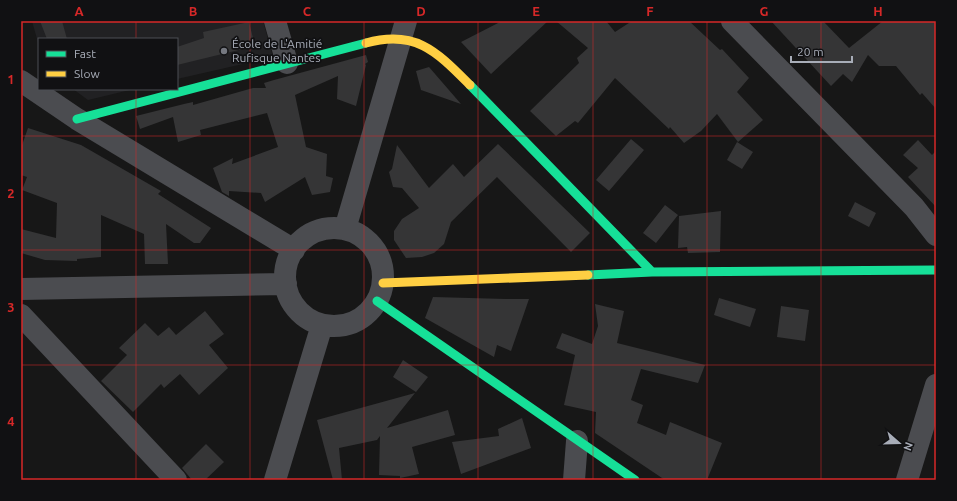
<svg xmlns="http://www.w3.org/2000/svg" width="957" height="501" font-family="Ubuntu,sans-serif">
	<style>
		.built { fill: #212123 }
		.building { fill: #353536 }
		.lines { fill: none; stroke-linecap: round; stroke-linejoin: round }
		.street { stroke: #4b4c50; stroke-width: 22 }
		.fast { stroke: #16e098; stroke-width: 9 }
		.slow { stroke: #ffcf43; stroke-width: 9 }
		.grid { fill: none; stroke: #d62828; stroke-width: 1; stroke-opacity: 0.55 }
		.poi-dot { fill: #757880; stroke: #111113; stroke-width: 1.5 }
		.labels { text-anchor: middle; stroke-width: 3.5; stroke-linejoin: round; paint-order: stroke }
		.poi-label { font-size: 12px; fill: #a8adb8; stroke: #111113; text-anchor: start }
		.neatline { fill: none; stroke: #d62828; stroke-width: 1.5 }
		.grid-label { font-size: 13px; text-anchor: middle; font-weight: bold; fill: #d62828 }
	</style>
	<rect width="100%" height="100%" fill="#171717"/>
	<path class="built" d="M 32,21 L 263,21 L 273,57 L 177,79 L 177,39 L 39,39 L 39,46 Z
		M 73,89 L 134,89 L 88,100 Z"/>
	<path class="building" d="M 40,21 L 62,21 L 67,39 L 47,39 Z
		M 502,21 L 548,21 L 491,74 L 461,42 Z
		M 556,21 L 606,21 L 615,32 L 632,21 L 689,21 L 720,50 L 722,49 L 749,78 L 737,92 L 763,120 L 738,142 L 717,114 L 701,131 L 684,143 L 670,127 L 669,129 L 615,78 L 578,123 L 575,121 L 556,136 L 530,111 L 579,63 L 577,58 L 588,48 Z
		M 771,21 L 823,21 L 849,48 L 883,21 L 936,21 L 936,109 L 922,93 L 920,95 L 896,66 L 879,66 L 868,55 L 852,82 L 843,74 L 831,86 Z
		M 249,22 L 255,46 L 177,65 L 177,47 L 204,38 L 203,32 Z
		M 366,55 L 368,62 L 365,64 L 366,65 L 356,106 L 337,99 L 338,76 L 295,95 L 306,147 L 327,154 L 326,176 L 333,178 L 330,192 L 312,195 L 305,177 L 265,202 L 261,193 L 229,191 L 229,196 L 222,192 L 213,168 L 233,158 L 232,164 L 278,147 L 267,113 L 200,130 L 201,135 L 178,142 L 173,117 L 140,129 L 136,116 L 184,104 L 193,102 L 193,105 L 253,88 L 266,88 L 264,83 L 274,80 Z
		M 429,67 L 461,104 L 421,90 L 416,71 Z
		M 28,128 L 81,145 L 161,191 L 158,194 L 211,228 L 200,243 L 194,243 L 166,224 L 168,264 L 145,264 L 144,234 L 101,215 L 101,257 L 77,259 L 77,261 L 45,260 L 21,253 L 21,229 L 56,238 L 57,203 L 22,190 L 27,177 L 21,175 L 21,148 Z
		M 631,139 L 644,150 L 609,191 L 596,180 Z
		M 918,140 L 932,155 L 936,151 L 936,207 L 908,177 L 918,168 L 903,155 Z
		M 737,142 L 753,152 L 742,169 L 727,160 Z
		M 498,144 L 590,233 L 571,252 L 497,177 L 451,222 L 444,244 L 434,253 L 422,257 L 406,258 L 394,240 L 394,231 L 402,219 L 419,208 L 402,188 L 393,187 L 389,172 L 392,169 L 397,145 L 429,188 L 453,164 L 464,177 Z
		M 855,202 L 876,213 L 869,227 L 848,216 Z
		M 665,205 L 678,215 L 656,243 L 643,233 Z
		M 721,211 L 720,252 L 688,253 L 687,247 L 678,248 L 679,216 Z
		M 433,297 L 506,299 L 529,299 L 511,351 L 497,345 L 494,357 L 425,318 Z
		M 719,298 L 756,309 L 750,327 L 714,315 Z
		M 595,304 L 624,311 L 617,343 L 705,365 L 698,383 L 641,369 L 631,400 L 643,405 L 637,423 L 666,435 L 670,422 L 722,443 L 707,480 L 665,480 L 595,433 L 596,412 L 564,405 L 575,355 L 556,348 L 562,333 L 592,344 L 598,326 Z
		M 781,306 L 809,310 L 805,341 L 777,337 Z
		M 205,311 L 224,334 L 209,345 L 228,368 L 199,395 L 180,374 L 164,388 L 161,384 L 133,412 L 101,381 L 127,355 L 119,348 L 145,323 L 158,336 L 169,327 L 176,335 Z
		M 403,360 L 428,377 L 416,392 L 393,377 Z
		M 415,393 L 387,428 L 448,410 L 455,435 L 412,447 L 419,474 L 400,478 L 400,476 L 379,475 L 380,436 L 377,440 L 339,448 L 342,480 L 333,480 L 317,420 Z
		M 522,418 L 531,448 L 461,474 L 452,442 L 499,436 L 498,429 Z
		M 206,444 L 224,462 L 205,480 L 192,480 L 182,468 Z"/>
	<g class="lines">
		<path class="street" d="M 275,21 L 287,63
			M 732,21 L 914,207 L 936,235
			M 21,81 L 77,119 L 294,250
			M285 277a49 49 0 1 1 98 0a49 49 0 1 1-98 0Z
			M 345,229 L 406,21
			M 21,289 L 286,284
			M 21,315 L 176,480
			M 275,480 L 322,325
			M 574,480 L 577,441
			M 907,480 L 936,385"/>
		<path class="fast" d="M 470,85 L 652,272
			M 77,119 L 366,43
			M 588,275 L 652,272 L 936,270
			M 377,301 L 635,480"/>
		<path class="slow" d="M 366,43 C 416,29 437,52 470,85
			M 383,283 L 588,275"/>
	</g>
	<path class="grid" d="M 136,21 L 136,39M 250,21 L 250,480M 364,21 L 364,480M 478,21 L 478,480M 593,21 L 593,480M 707,21 L 707,480M 821,21 L 821,480M 136,89 L 136,480M 21,136 L 936,136M 21,250 L 936,250M 21,365 L 936,365"/>
	<circle class="poi-dot" cx="224" cy="51" r="4"/>
	<g class="labels">
		<g class="poi-label">
			<text x="232" y="48">École de L'Amitié<tspan x="232" dy="14">Rufisque Nantes</tspan></text>
		</g>
	</g>
	<rect width="957" height="501" fill="none" stroke="#111113" stroke-width="44"/>
	<rect x="38" y="38" width="140" height="52" fill="#111113" stroke="#4d4f55"/>
	<rect x="46" y="51" width="20" height="6" fill="#16e098" stroke="#4d4f55"/>
	<text x="74" y="58" font-size="12" fill="#a8adb8">Fast</text>
	<rect x="46" y="71" width="20" height="6" fill="#ffcf43" stroke="#4d4f55"/>
	<text x="74" y="78" font-size="12" fill="#a8adb8">Slow</text>
	<g transform="translate(899 443) rotate(110)" stroke="#111113" stroke-width="3" paint-order="stroke">
	<path d="M0-3L7 15L0 10L-7 15Z" fill="#a8adb8"/>
	<text y="-6" font-size="11" font-weight="bold" text-anchor="middle" fill="#a8adb8">N</text>
	</g>
	<path d="M791 56v6h61v-6" fill="none" stroke="#a8adb8" stroke-width="2"/>
	<text x="797" y="56" font-size="12" fill="#a8adb8" stroke="#111113" stroke-width="3" paint-order="stroke">20 m</text>
	<rect x="22" y="22" width="913" height="457" class="neatline"/>
	<g class="grid-label">
		<text x="79" y="16">A</text>
		<text x="193" y="16">B</text>
		<text x="307" y="16">C</text>
		<text x="421" y="16">D</text>
		<text x="536" y="16">E</text>
		<text x="650" y="16">F</text>
		<text x="764" y="16">G</text>
		<text x="878" y="16">H</text>
		<text x="11" y="84">1</text>
		<text x="11" y="198">2</text>
		<text x="11" y="312">3</text>
		<text x="11" y="426">4</text>
	</g>
</svg>
